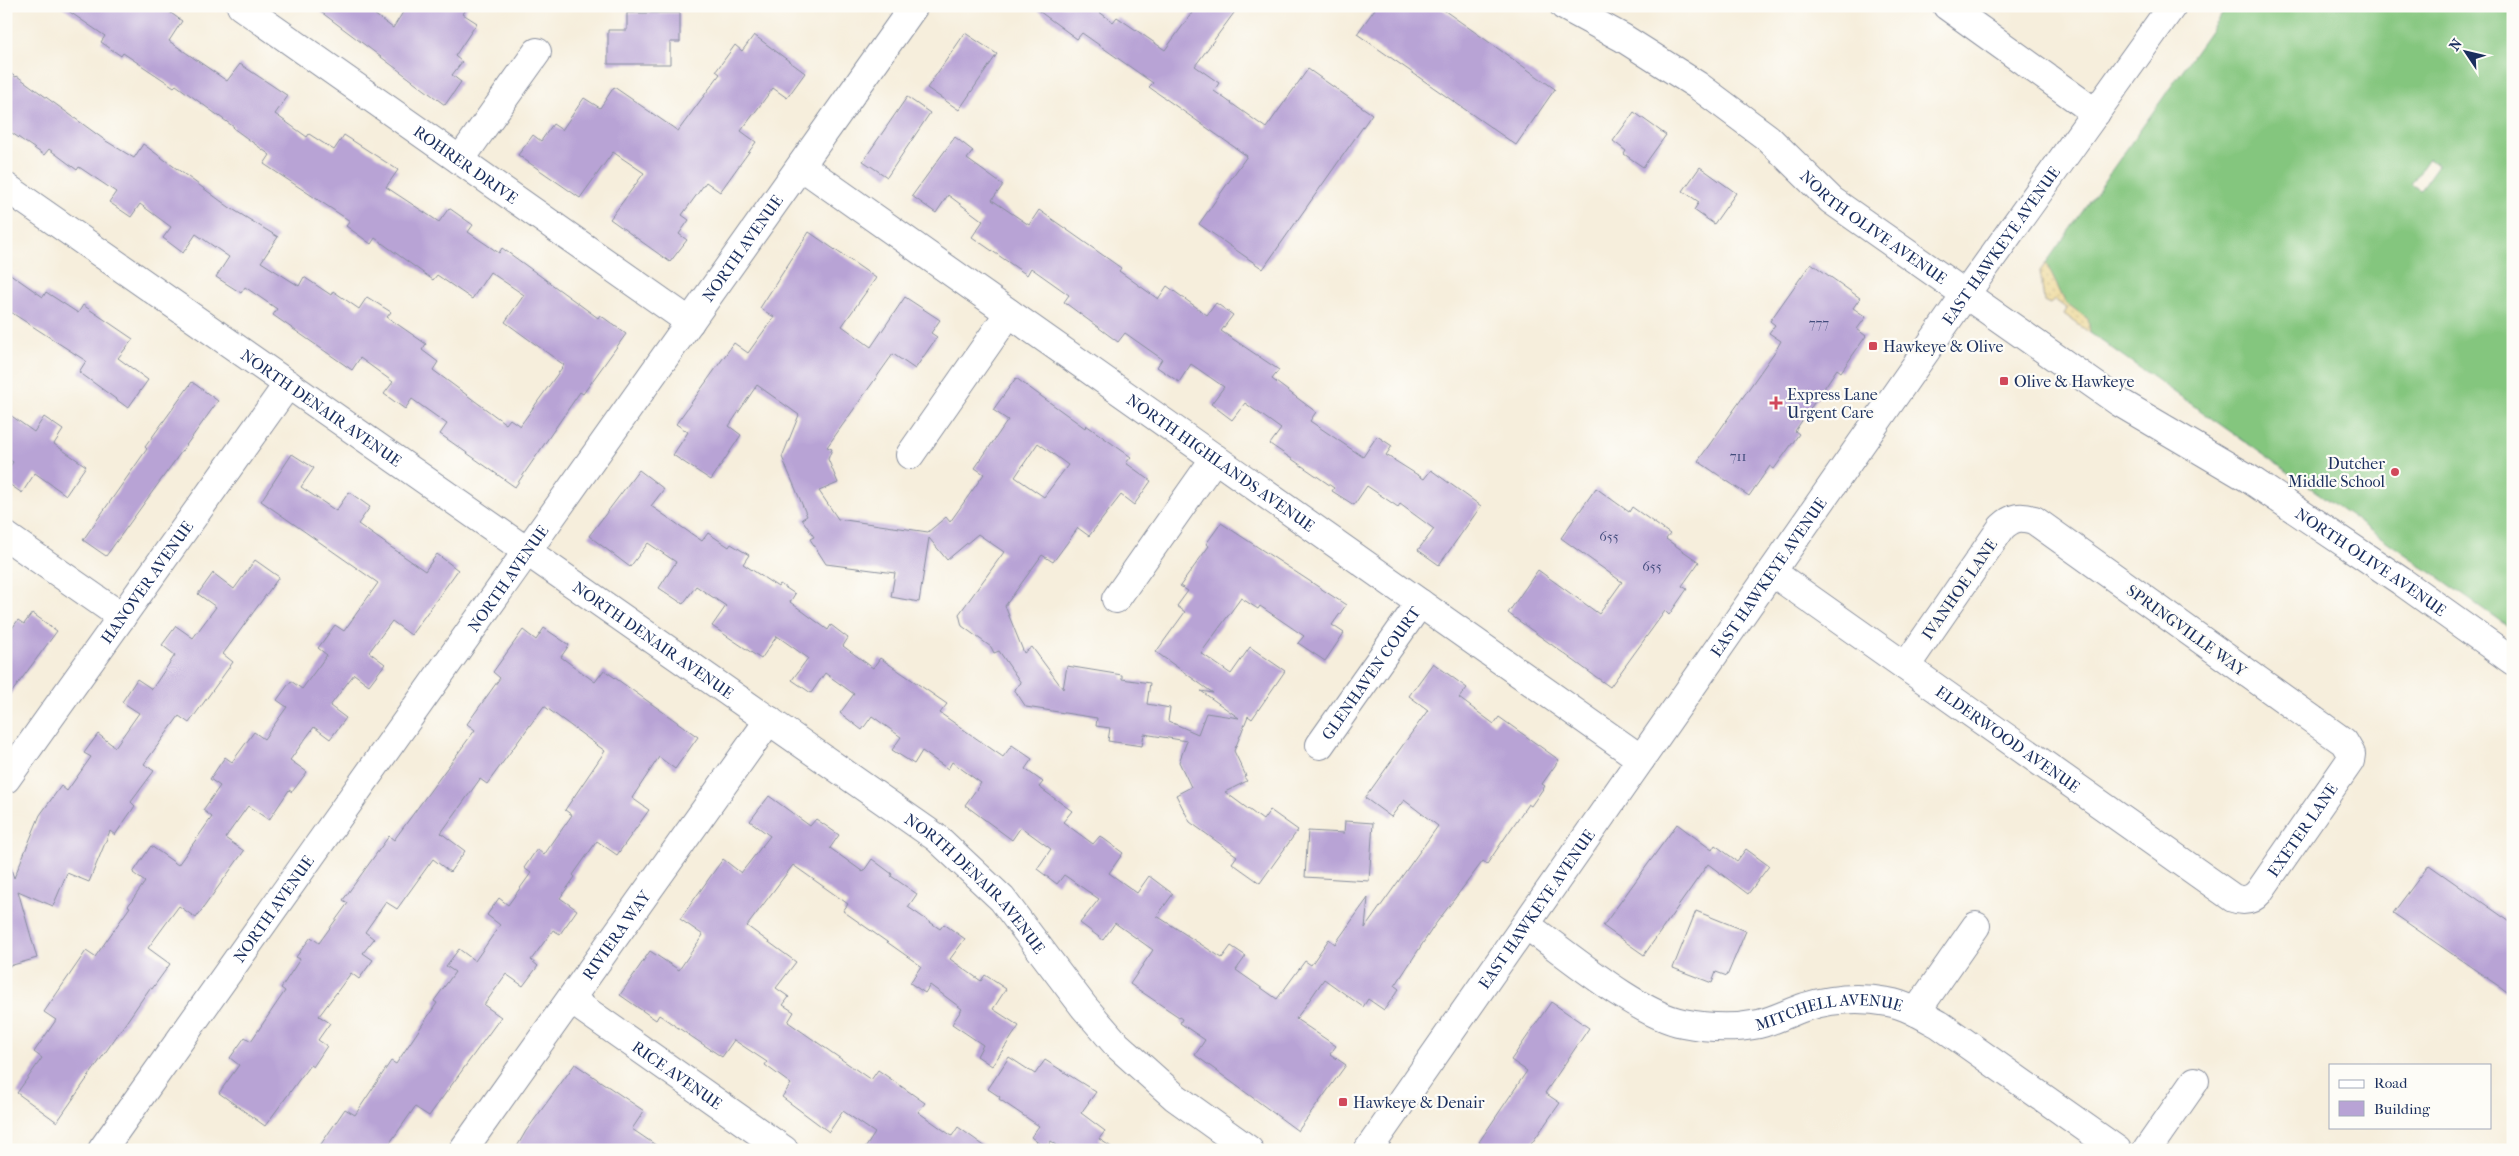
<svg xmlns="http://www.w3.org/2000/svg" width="2519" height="1156" font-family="'IM FELL French Canon',serif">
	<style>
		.grass { fill: #84c67e; stroke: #507a6e; fill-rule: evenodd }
		.sand { fill: url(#sand-dots); stroke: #84847e }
		.building { fill: #b8a3d5; fill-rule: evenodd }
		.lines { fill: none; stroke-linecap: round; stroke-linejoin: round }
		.minor-casing { stroke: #888e9d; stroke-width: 30 }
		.minor { stroke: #fff; stroke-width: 28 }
		.poi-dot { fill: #d1495b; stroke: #fdfcf7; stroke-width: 2 }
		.labels { text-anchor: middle; stroke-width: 4.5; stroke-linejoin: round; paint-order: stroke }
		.number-label { font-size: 14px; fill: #424c7c }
		.street-label { font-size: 16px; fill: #1b2f5e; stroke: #fdfcf7 }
		.poi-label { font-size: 16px; fill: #1b2f5e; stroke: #fdfcf7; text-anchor: start }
	</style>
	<defs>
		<pattern id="sand-dots" width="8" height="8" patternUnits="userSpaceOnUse" patternTransform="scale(1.25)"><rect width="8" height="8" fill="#eeda9e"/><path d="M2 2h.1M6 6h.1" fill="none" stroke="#ccbb8a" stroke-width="1.8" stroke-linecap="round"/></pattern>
	</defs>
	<rect width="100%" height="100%" fill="#fdfcf7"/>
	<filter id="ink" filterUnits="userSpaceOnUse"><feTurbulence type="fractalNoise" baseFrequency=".02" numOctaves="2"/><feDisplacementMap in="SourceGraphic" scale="10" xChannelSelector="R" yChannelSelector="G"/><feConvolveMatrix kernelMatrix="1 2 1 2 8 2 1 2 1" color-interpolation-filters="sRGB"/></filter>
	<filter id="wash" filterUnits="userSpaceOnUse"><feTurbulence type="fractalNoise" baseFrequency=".0096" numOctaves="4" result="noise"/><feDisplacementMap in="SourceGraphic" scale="20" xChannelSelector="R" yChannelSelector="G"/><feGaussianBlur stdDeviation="1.12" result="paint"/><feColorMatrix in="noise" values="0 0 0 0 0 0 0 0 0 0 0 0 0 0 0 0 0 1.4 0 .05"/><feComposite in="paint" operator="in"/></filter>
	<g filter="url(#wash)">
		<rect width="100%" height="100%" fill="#f6eedc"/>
		<path class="grass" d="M 2228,6 L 2513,6 L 2513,630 L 2090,333 L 2088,319 L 2065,302 L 2046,263 ZM 2429,158 L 2438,165 L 2420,190 L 2411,184 Z"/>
		<path class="sand" d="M 2046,263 L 2065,302 L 2088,319 L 2090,333 L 2064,314 L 2067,309 L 2054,299 L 2050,304 L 2044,301 L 2040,271 Z"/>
		<g id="blocks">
			<path class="building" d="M 61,6 L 161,6 L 182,21 L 169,41 L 227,81 L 240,64 L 288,96 L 275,114 L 307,137 L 309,134 L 334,150 L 344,135 L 398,170 L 386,187 L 439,222 L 449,208 L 473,225 L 468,232 L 499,253 L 502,248 L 598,318 L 600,315 L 626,334 L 583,394 L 580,392 L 515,487 L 440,434 L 447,424 L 412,399 L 405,409 L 384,394 L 393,382 L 360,358 L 352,370 L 273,315 L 277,309 L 245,287 L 241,293 L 216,277 L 229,257 L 196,234 L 183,253 L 163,238 L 171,227 L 140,204 L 131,217 L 109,202 L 116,192 L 79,167 L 77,170 L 49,149 L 44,155 L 6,129 L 6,71 L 16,77 L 17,76 L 106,141 L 134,158 L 143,144 L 229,207 L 278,237 L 261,262 L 299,286 L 304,277 L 331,295 L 333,291 L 359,309 L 367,297 L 391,312 L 387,317 L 426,344 L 422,350 L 438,362 L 433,370 L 506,424 L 510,419 L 520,426 L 564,365 L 505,322 L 524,295 L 490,272 L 472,299 L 437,275 L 433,280 L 375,238 L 371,244 L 346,226 L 350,221 L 264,164 L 270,155 L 233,128 L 234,127 L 176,85 L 174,87 L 123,53 L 121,56 L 101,42 L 105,36 Z
				M 313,6 L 363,6 L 393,28 L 407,6 L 468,6 L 463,14 L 477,23 L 455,56 L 462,62 L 452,75 L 461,82 L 445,105 Z
				M 1032,6 L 1091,6 L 1113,22 L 1117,17 L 1165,50 L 1197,6 L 1239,6 L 1195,66 L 1219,83 L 1214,91 L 1266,128 L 1308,69 L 1372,114 L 1263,269 L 1199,224 L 1247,156 L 1149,87 L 1153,83 L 1082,33 L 1077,39 Z
				M 1377,6 L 1438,6 L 1555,89 L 1516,145 L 1357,34 Z
				M 627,13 L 680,13 L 680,42 L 670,42 L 670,64 L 608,64 L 608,30 L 627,30 Z
				M 965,33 L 997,54 L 959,110 L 927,88 Z
				M 754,35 L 805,73 L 787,98 L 773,88 L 741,131 L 756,142 L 720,192 L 706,182 L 682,215 L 689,220 L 679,234 L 687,240 L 670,262 L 610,219 L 644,173 L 613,152 L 580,198 L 518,155 L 533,135 L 541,141 L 553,124 L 562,130 L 584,98 L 600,108 L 614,87 L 678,131 L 720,74 L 716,71 L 735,45 L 742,51 Z
				M 907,97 L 930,113 L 887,177 L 863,161 Z
				M 1634,112 L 1666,135 L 1643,167 L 1624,154 L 1626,151 L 1613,141 Z
				M 955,137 L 973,151 L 967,159 L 1003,185 L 992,200 L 1029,225 L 1039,210 L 1121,268 L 1119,271 L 1158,299 L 1167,286 L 1207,315 L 1216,303 L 1233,315 L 1221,331 L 1279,370 L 1272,379 L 1316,412 L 1310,421 L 1363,457 L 1377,436 L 1392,446 L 1386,455 L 1424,479 L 1431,470 L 1481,506 L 1439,565 L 1418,550 L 1434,529 L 1400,504 L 1398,507 L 1367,486 L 1354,505 L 1332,491 L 1334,488 L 1270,444 L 1281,429 L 1245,403 L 1232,420 L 1211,404 L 1224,387 L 1191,364 L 1179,382 L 1157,367 L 1162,359 L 1125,333 L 1118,342 L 1064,302 L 1069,295 L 1031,268 L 1027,275 L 972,237 L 983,221 L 948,195 L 936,213 L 912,196 Z
				M 1700,167 L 1736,193 L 1714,224 L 1694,210 L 1699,202 L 1683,191 Z
				M 809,232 L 876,278 L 842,326 L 871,347 L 905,297 L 940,320 L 931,333 L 937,337 L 915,369 L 893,354 L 827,447 L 832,449 L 828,459 L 838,483 L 819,491 L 838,519 L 928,532 L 946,517 L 950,522 L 984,474 L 975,468 L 1008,420 L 993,410 L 1016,378 L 1085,428 L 1086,425 L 1131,457 L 1126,463 L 1151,481 L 1134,505 L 1121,495 L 1089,536 L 1078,528 L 1053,562 L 1042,555 L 1005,606 L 1024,653 L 1032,647 L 1063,689 L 1067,666 L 1122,675 L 1122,679 L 1150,683 L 1147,704 L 1170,708 L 1168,721 L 1198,734 L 1206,713 L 1239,718 L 1201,691 L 1213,693 L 1156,652 L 1185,612 L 1177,606 L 1188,591 L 1180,586 L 1209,546 L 1206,544 L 1221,523 L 1346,605 L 1332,625 L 1344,633 L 1325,661 L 1298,643 L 1304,636 L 1260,606 L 1258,609 L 1241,598 L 1201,653 L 1231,674 L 1250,647 L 1285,671 L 1252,719 L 1248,716 L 1234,751 L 1246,776 L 1244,777 L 1247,781 L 1225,792 L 1263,820 L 1270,810 L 1298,830 L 1260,883 L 1232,863 L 1237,856 L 1190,822 L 1176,795 L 1191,787 L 1179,762 L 1187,741 L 1144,734 L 1142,746 L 1108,741 L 1110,728 L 1096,726 L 1097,718 L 1026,707 L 1014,689 L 1021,683 L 999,651 L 994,653 L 991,647 L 962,626 L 959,614 L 1004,552 L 978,534 L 947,560 L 929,538 L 919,602 L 891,597 L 895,573 L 826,564 L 810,539 L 814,537 L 802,519 L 807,516 L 782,457 L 799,415 L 757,385 L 729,426 L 741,435 L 711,480 L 673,455 L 688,432 L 676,424 L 734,343 L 748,353 L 774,317 L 760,308 ZM 1038,443 L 1068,465 L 1044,497 L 1015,477 Z
				M 1811,263 L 1860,298 L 1853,308 L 1866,317 L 1857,329 L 1866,336 L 1841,372 L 1837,369 L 1795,431 L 1799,434 L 1774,469 L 1770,466 L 1749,496 L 1698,461 L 1776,350 L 1781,341 L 1769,333 L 1775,325 L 1770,321 Z
				M 6,271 L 43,297 L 46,292 L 78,313 L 83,305 L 133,339 L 118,358 L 148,380 L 128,408 L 79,372 L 86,361 L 6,309 Z
				M 192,382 L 218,401 L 106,556 L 83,540 L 147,449 L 145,447 Z
				M 6,412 L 34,432 L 44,417 L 63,430 L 54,444 L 86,466 L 66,495 L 35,473 L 22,493 L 6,482 L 6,472 L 13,462 L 6,457 Z
				M 292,454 L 314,468 L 301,487 L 336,511 L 349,492 L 370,507 L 358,524 L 425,571 L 437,554 L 458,570 L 411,635 L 392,621 L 369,652 L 385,664 L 369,685 L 354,674 L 330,706 L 346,718 L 330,739 L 314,727 L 290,760 L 307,772 L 292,792 L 289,790 L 269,820 L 248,806 L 225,838 L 244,851 L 196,918 L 179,906 L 148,948 L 170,964 L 152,989 L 150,988 L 57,1122 L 17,1093 L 42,1058 L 34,1052 L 56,1020 L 44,1012 L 86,951 L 95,957 L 130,907 L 128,906 L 145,882 L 133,873 L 151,846 L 178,865 L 212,817 L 203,810 L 220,786 L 210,779 L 225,757 L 232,762 L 254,732 L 264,739 L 287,707 L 277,700 L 291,681 L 302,689 L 327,655 L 318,648 L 335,625 L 344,631 L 378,583 L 261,501 Z
				M 639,470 L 664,489 L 651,506 L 702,541 L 708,533 L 729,547 L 731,544 L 749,555 L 743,564 L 778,587 L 780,584 L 795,594 L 790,602 L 828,630 L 831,625 L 848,638 L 843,646 L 873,668 L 880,658 L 947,704 L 940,713 L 1003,757 L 1012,745 L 1032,759 L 1025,769 L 1043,782 L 1039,787 L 1072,811 L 1063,822 L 1093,844 L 1100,836 L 1123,853 L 1109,873 L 1137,893 L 1149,876 L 1173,894 L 1157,916 L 1222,958 L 1231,946 L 1246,956 L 1236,970 L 1277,999 L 1305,961 L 1311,965 L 1329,939 L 1335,944 L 1368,898 L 1365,928 L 1438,826 L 1404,800 L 1391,817 L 1365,798 L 1428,710 L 1409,696 L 1433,663 L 1467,688 L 1459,698 L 1494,724 L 1499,717 L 1559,760 L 1542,784 L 1545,786 L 1531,806 L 1528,804 L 1487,864 L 1483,861 L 1434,926 L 1395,986 L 1399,989 L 1384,1010 L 1368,999 L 1363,1007 L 1324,979 L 1313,995 L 1296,1019 L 1336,1046 L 1330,1054 L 1346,1065 L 1298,1131 L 1195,1055 L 1205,1040 L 1180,1023 L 1182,1019 L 1130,984 L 1153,950 L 1115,923 L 1103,940 L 1080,923 L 1099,899 L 1064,875 L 1057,884 L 1037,869 L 1051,849 L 1021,827 L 1012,840 L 965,805 L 981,783 L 952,762 L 948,769 L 922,751 L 914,764 L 892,750 L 901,737 L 872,716 L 862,730 L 840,713 L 854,694 L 825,673 L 811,693 L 792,680 L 808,658 L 777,636 L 761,659 L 712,626 L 726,606 L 696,586 L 683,604 L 659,588 L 676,562 L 648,543 L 630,567 L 589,536 Z
				M 1596,488 L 1629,512 L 1632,507 L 1670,534 L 1666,539 L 1699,562 L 1682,586 L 1687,589 L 1669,615 L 1665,611 L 1610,687 L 1508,613 L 1538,570 L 1599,614 L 1622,582 L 1561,538 Z
				M 255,560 L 279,577 L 223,654 L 233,662 L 189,723 L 179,716 L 144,764 L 154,771 L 131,802 L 135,806 L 115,835 L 110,831 L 89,882 L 67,873 L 53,906 L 18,891 L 37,958 L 6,967 L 6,870 L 11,869 L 14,878 L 40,815 L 61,786 L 67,791 L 91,757 L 84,753 L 98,734 L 115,747 L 139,713 L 122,702 L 137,679 L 152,689 L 175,655 L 162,645 L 176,626 L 193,638 L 216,607 L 198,594 L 213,573 L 234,589 Z
				M 32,613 L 57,631 L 6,700 L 6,637 L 18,620 L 24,624 Z
				M 544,628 L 569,645 L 561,657 L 595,682 L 604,670 L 698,737 L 675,769 L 659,757 L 632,798 L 649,810 L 617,855 L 597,841 L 573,875 L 575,877 L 560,898 L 577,910 L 560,934 L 553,930 L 531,960 L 538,966 L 523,986 L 506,974 L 484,1005 L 501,1017 L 429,1116 L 415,1107 L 385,1150 L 317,1150 L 345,1109 L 355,1115 L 391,1061 L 396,1064 L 437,1003 L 434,1001 L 455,972 L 446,966 L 459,949 L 475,961 L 500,925 L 487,915 L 499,898 L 508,905 L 531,873 L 524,868 L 537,849 L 544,855 L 572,815 L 565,810 L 605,751 L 544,706 L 487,784 L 480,779 L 441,833 L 465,851 L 450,872 L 433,859 L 397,909 L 386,902 L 365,932 L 374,939 L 363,953 L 373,960 L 359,979 L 351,973 L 319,1016 L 330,1023 L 318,1040 L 327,1046 L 313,1067 L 310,1065 L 265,1126 L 219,1093 L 239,1065 L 230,1058 L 245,1037 L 251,1041 L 285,991 L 281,988 L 300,959 L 296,957 L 311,937 L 319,943 L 348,903 L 343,900 L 389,836 L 394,840 L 475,730 L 467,724 L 500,678 L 493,672 L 523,630 L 536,640 Z
				M 769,796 L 810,826 L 816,819 L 839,835 L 830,848 L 863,872 L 872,859 L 892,874 L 891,876 L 917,894 L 908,907 L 940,929 L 944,924 L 965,939 L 950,959 L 981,981 L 985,975 L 1006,989 L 993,1009 L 1019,1026 L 992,1066 L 977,1056 L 983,1045 L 952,1024 L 962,1009 L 930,985 L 925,993 L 910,983 L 921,966 L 843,911 L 848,904 L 793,865 L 747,926 L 796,962 L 776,988 L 789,997 L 783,1005 L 794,1012 L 788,1022 L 871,1080 L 878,1070 L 925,1103 L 918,1112 L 952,1136 L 958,1127 L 990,1150 L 864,1150 L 875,1133 L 843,1111 L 829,1132 L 782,1097 L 791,1084 L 765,1065 L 767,1062 L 734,1040 L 722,1057 L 659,1015 L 656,1020 L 620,995 L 650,951 L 679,970 L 703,935 L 680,919 L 723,859 L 741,873 L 770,836 L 750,821 Z
				M 1345,821 L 1373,823 L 1369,881 L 1305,877 L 1308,831 L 1344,833 Z
				M 1677,824 L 1712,850 L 1715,845 L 1737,861 L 1746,849 L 1769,866 L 1748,894 L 1708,864 L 1644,955 L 1603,926 Z
				M 2429,865 L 2513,924 L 2513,996 L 2393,913 Z
				M 1696,911 L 1746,931 L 1727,976 L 1716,972 L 1712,983 L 1673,968 Z
				M 1551,1002 L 1589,1028 L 1545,1093 L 1560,1103 L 1527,1150 L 1490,1150 L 1479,1142 L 1527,1071 L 1511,1060 Z
				M 1009,1057 L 1035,1074 L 1045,1060 L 1096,1092 L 1081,1113 L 1105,1131 L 1099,1139 L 1116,1150 L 1064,1150 L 1051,1141 L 1046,1149 L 1031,1137 L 1039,1126 L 999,1099 L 1000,1097 L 988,1089 Z
				M 575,1064 L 644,1111 L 632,1129 L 663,1150 L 515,1150 L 526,1131 Z"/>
		</g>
	</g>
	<g filter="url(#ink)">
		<use href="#blocks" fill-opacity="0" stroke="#888e9d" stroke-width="1"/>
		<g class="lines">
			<g class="minor-casing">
				<g id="minor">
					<path id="s1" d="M 241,6 L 690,322"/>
					<path id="s2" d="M 1564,6 L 1623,38 L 1697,85 L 1768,138 L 1831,200 L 2119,402 L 2248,478 L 2401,581 L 2513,661"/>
					<path d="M 1947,6 L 2096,113"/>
					<path d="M 460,160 L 537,52"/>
					<path id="s3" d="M 801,166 L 1641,759"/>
					<path id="s4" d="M 6,187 L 937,838 L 1002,899 L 1084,1007 L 1117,1045 L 1175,1097 L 1249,1150"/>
					<path d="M 910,455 L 1009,313"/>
					<path d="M 6,536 L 122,617"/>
					<path id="s5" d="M 1772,572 L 2233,898 C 2244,902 2252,900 2259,892 L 2350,761 L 2351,754 L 2344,742 L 2034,520 C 2020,516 2013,517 2002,527 L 1906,666"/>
					<path d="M 1116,599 L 1215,458"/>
					<path id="s6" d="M 1320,745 L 1420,603"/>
					<path id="s7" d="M 6,779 L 288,384"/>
					<path id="s8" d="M 1526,925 C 1565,952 1638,1015 1683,1023 C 1708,1028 1734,1029 1759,1024 C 1775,1020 1790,1012 1805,1007 C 1831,999 1861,997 1888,1002 C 1906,1005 1924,1016 1940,1025 L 2117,1150"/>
					<path id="s9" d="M 571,1000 L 784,1150"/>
					<path d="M 1916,1012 L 1976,926"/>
					<path id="s10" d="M 102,1150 L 914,6"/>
					<path id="s11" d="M 463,1150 L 769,720"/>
					<path id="s12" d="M 1368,1150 L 1965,295 L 2172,6"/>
					<path d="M 2147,1150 L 2195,1081"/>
				</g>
			</g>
			<use href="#minor" class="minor"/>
		</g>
	</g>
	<g class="poi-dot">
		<rect x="1868" y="341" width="10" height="10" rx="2.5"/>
		<rect x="1999" y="376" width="10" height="10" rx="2.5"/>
		<path d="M1773.5 395.5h5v5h5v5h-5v5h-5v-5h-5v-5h5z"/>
		<circle cx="2395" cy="472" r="5"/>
		<rect x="1338" y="1097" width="10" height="10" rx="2.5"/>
	</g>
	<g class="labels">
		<g class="number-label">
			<text x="1819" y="328">777</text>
			<text x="1738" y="461">711</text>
			<text x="1609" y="541">655</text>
			<text x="1652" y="571">655</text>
		</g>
		<g class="street-label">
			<text dy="6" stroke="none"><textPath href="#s1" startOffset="275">ROHRER DRIVE</textPath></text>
			<text dy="6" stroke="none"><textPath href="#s2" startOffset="382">NORTH OLIVE AVENUE</textPath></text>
			<text dy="6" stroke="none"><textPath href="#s12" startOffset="1104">EAST HAWKEYE AVENUE</textPath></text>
			<text dy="6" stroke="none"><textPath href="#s10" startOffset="1106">NORTH AVENUE</textPath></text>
			<text dy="6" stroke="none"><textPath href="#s4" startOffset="385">NORTH DENAIR AVENUE</textPath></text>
			<text dy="6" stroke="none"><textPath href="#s3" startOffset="514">NORTH HIGHLANDS AVENUE</textPath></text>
			<text dy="6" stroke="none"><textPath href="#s2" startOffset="982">NORTH OLIVE AVENUE</textPath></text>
			<text dy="6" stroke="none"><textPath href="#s12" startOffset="699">EAST HAWKEYE AVENUE</textPath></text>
			<text dy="6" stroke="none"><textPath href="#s10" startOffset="701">NORTH AVENUE</textPath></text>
			<text dy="6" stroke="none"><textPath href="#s7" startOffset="242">HANOVER AVENUE</textPath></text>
			<text transform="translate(1959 589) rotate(-55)" y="6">IVANHOE LANE</text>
			<text transform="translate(2187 630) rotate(36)" y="6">SPRINGVILLE WAY</text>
			<text dy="6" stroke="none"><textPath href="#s4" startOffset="790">NORTH DENAIR AVENUE</textPath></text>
			<text dy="6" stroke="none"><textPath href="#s6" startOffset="88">GLENHAVEN COURT</textPath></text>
			<text dy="6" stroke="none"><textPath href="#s5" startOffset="289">ELDERWOOD AVENUE</textPath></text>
			<text dy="6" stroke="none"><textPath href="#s5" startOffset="669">EXETER LANE</textPath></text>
			<text dy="6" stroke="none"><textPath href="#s4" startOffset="1195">NORTH DENAIR AVENUE</textPath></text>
			<text dy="6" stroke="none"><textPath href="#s10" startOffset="296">NORTH AVENUE</textPath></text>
			<text dy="6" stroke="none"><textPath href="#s12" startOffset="294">EAST HAWKEYE AVENUE</textPath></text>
			<text dy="6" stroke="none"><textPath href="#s11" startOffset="264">RIVIERA WAY</textPath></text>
			<text dy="6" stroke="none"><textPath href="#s8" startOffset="335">MITCHELL AVENUE</textPath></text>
			<text dy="6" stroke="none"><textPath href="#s9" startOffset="130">RICE AVENUE</textPath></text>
		</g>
		<g class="poi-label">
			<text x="1883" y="352">Hawkeye &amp; Olive</text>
			<text x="2014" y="387">Olive &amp; Hawkeye</text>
			<text x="1787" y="400">Express Lane<tspan x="1787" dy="18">Urgent Care</tspan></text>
			<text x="2385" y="469" text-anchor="end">Dutcher<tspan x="2385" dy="18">Middle School</tspan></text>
			<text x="1353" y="1108">Hawkeye &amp; Denair</text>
		</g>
	</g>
	<rect width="2519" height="1156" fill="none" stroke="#fdfcf7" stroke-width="25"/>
	<rect x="2329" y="1064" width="162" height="65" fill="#fdfcf7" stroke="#a3aaba"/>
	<rect x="2339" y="1080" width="25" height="8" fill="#ffffff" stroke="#a3aaba"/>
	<text x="2374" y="1088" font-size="15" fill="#1b2f5e">Road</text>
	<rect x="2339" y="1101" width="25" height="15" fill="#b8a3d5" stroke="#a3aaba"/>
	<text x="2374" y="1114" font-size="15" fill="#1b2f5e">Building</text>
	<g transform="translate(2466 52) rotate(305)" stroke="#fdfcf7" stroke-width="4" paint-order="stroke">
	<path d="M0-4L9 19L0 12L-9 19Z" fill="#1b2f5e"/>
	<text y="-8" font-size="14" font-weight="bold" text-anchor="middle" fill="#1b2f5e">N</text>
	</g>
</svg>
